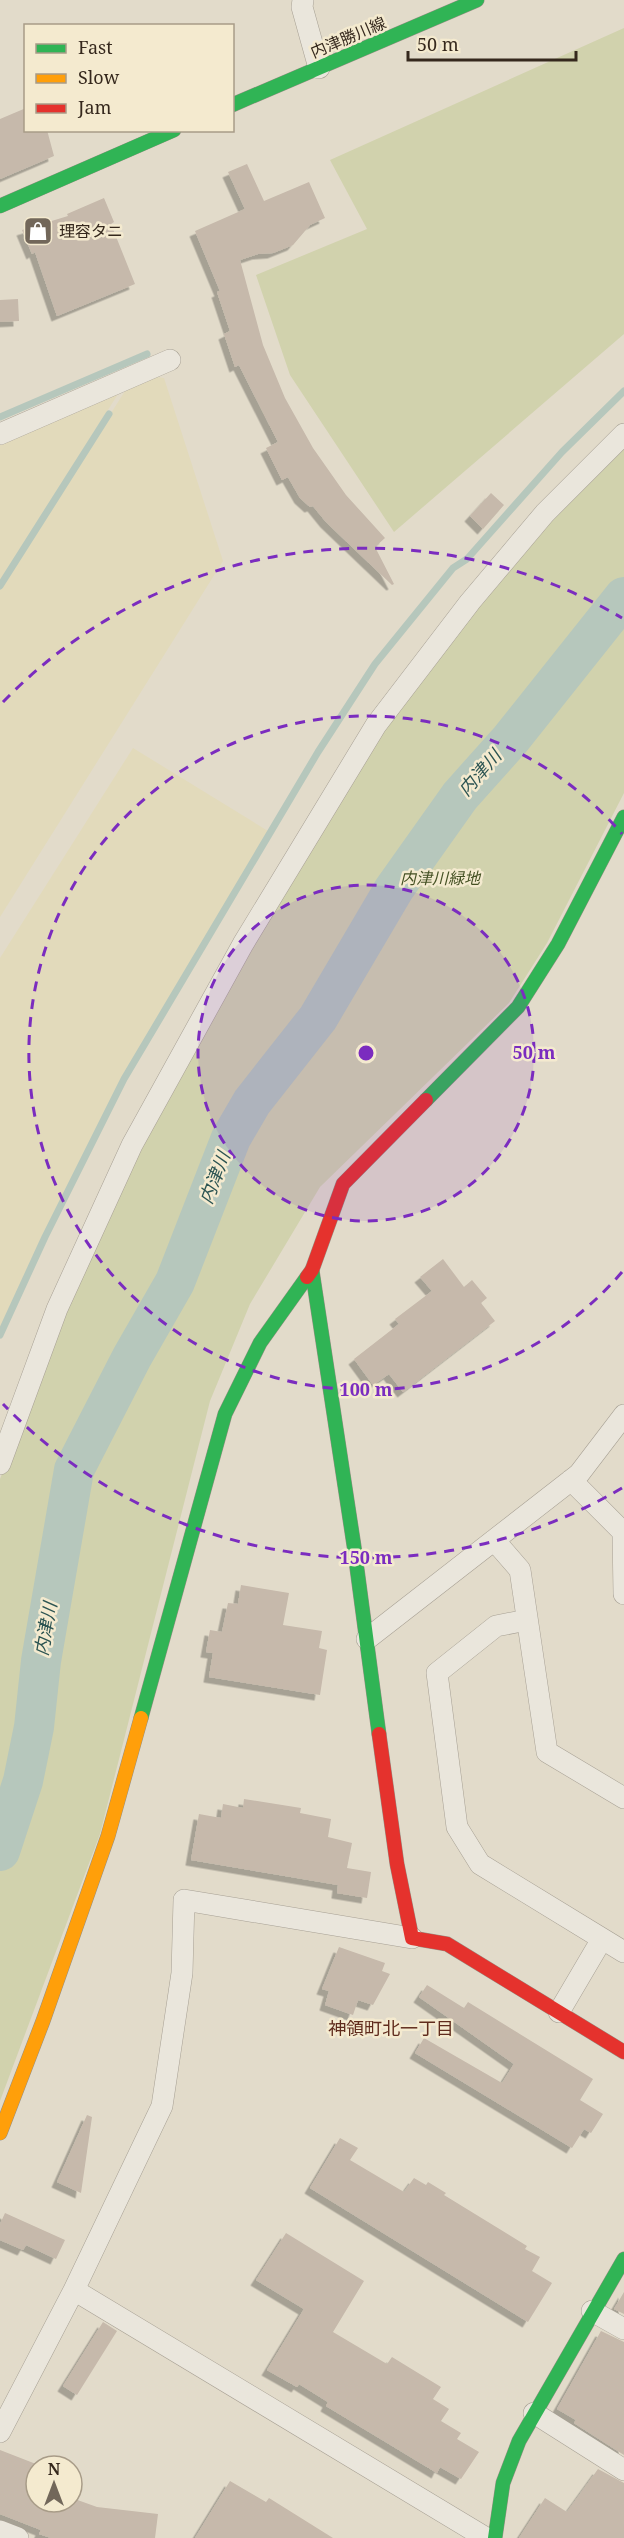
<svg xmlns="http://www.w3.org/2000/svg" width="624" height="2538" font-family="'Noto Serif','Noto Sans JP',serif">
	<style>
		.farmland { fill: #e2dabb }
		.green { fill: #d1d2ad }
		.lines { fill: none; stroke-linecap: round; stroke-linejoin: round }
		.stream { stroke: #b6c7bc; stroke-width: 7 }
		.river { stroke: #b6c7bc; stroke-width: 40 }
		.building { fill: #c6b9ab; filter: url(#shadow) }
		.street-casing { stroke: #a7a094; stroke-width: 22 }
		.fast-casing { stroke: #968f84; stroke-width: 15 }
		.slow-casing { stroke: #968f84; stroke-width: 15 }
		.jam-casing { stroke: #968f84; stroke-width: 15 }
		.street { stroke: #eae6dc; stroke-width: 21 }
		.fast { stroke: #30b455; stroke-width: 14 }
		.slow { stroke: #ff9f0a; stroke-width: 14 }
		.jam { stroke: #e5322d; stroke-width: 14 }
		.ring { fill: none; stroke: #7b2cbf; stroke-width: 3; stroke-dasharray: 10 8 }
		.labels { text-anchor: middle; stroke-width: 5; stroke-linejoin: round; paint-order: stroke }
		.street-label { font-size: 16px; fill: #35281d; stroke: #f4eacf }
		.poi-label { font-size: 16px; fill: #35281d; stroke: #f4eacf; text-anchor: start }
		.park-label { font-size: 16px; font-style: italic; fill: #455124; stroke: #f4eacf }
		.water-label { font-size: 18px; font-style: italic; fill: #2c5452; stroke: #f4eacf }
		.neighbourhood-label { font-size: 18px; fill: #602c1d; stroke: #f4eacf }
		.centre { fill: #7b2cbf; stroke: #f4eacf; stroke-width: 3 }
		.ring-label { font-size: 18px; text-anchor: middle; font-weight: bold; fill: #7b2cbf; stroke: #f4eacf; stroke-width: 5; stroke-linejoin: round; paint-order: stroke }
	</style>
	<defs>
		<filter id="shadow"><feDropShadow dx="-5.5" dy="5.5" stdDeviation="0" flood-color="#0004"/></filter>
	</defs>
	<rect width="100%" height="100%" fill="#e2dbca"/>
	<path class="farmland" d="M 157,377 L 164,378 L 223,561 L 0,917 L 0,589 L 125,391 Z
		M 118,394 L 0,581 L 0,445 Z
		M 133,748 L 268,831 L 122,1079 L 0,1329 L 0,958 Z"/>
	<path class="green" d="M 624,28 L 624,334 L 394,532 L 290,375 L 256,275 L 367,229 L 330,160 Z
		M 624,442 L 624,793 L 547,943 L 509,1003 L 320,1187 L 250,1304 L 210,1401 L 100,1834 L 0,2101 L 0,1479 L 56,1331 L 113,1204 L 209,1021 L 382,731 L 473,606 Z"/>
	<g class="lines">
		<path class="stream" d="M 0,417 L 147,354
			M 0,586 L 109,414
			M 0,1335 L 45,1237 L 124,1079 L 318,752 L 375,664 L 453,568 L 467,559 L 562,452 L 624,391"/>
		<path class="river" d="M 0,1851 L 23,1781 L 34,1727 L 41,1661 L 74,1470 L 132,1357 L 175,1282 L 231,1138 L 252,1102 L 318,1018 L 394,889 L 460,796 L 510,740 L 624,597"/>
	</g>
	<path class="building" d="M 26,108 L 26,130 L 47,130 L 54,156 L 0,179 L 0,119 Z
		M 247,164 L 264,201 L 309,182 L 325,218 L 310,225 L 293,245 L 273,253 L 258,254 L 240,260 L 263,345 L 285,398 L 313,448 L 346,495 L 385,538 L 375,547 L 394,584 L 392,585 L 326,522 L 313,506 L 310,507 L 300,498 L 288,477 L 282,480 L 266,448 L 278,442 L 239,365 L 235,367 L 224,334 L 230,331 L 217,292 L 220,291 L 195,231 L 245,209 L 228,172 Z
		M 104,198 L 114,222 L 111,224 L 135,284 L 57,316 L 35,252 L 32,254 L 22,230 L 68,216 L 67,214 Z
		M 18,299 L 19,321 L 0,322 L 0,300 Z
		M 491,493 L 504,505 L 483,529 L 470,516 Z
		M 443,1259 L 464,1287 L 472,1280 L 487,1298 L 481,1303 L 495,1321 L 403,1392 L 389,1374 L 373,1385 L 354,1359 L 399,1324 L 395,1319 L 432,1291 L 420,1277 Z
		M 241,1585 L 289,1593 L 283,1625 L 322,1631 L 319,1648 L 327,1650 L 320,1695 L 209,1677 L 213,1653 L 206,1652 L 210,1630 L 222,1632 L 228,1603 L 238,1604 Z
		M 244,1799 L 301,1808 L 300,1813 L 331,1819 L 328,1837 L 352,1843 L 347,1868 L 371,1872 L 367,1898 L 337,1893 L 338,1885 L 191,1860 L 199,1814 L 221,1818 L 223,1804 L 243,1808 Z
		M 339,1947 L 385,1963 L 382,1971 L 390,1974 L 373,2005 L 358,2000 L 353,2015 L 325,2005 L 329,1991 L 322,1989 Z
		M 427,1985 L 464,2008 L 468,2002 L 593,2079 L 580,2100 L 603,2114 L 591,2133 L 584,2129 L 572,2148 L 415,2053 L 424,2038 L 502,2083 L 514,2064 L 419,1997 Z
		M 87,2115 L 92,2117 L 81,2193 L 57,2182 Z
		M 340,2138 L 358,2148 L 350,2160 L 404,2192 L 414,2178 L 426,2185 L 428,2182 L 446,2193 L 444,2195 L 527,2246 L 525,2249 L 540,2257 L 532,2271 L 552,2283 L 528,2322 L 310,2188 Z
		M 5,2213 L 65,2240 L 56,2259 L 26,2245 L 23,2250 L 0,2240 L 0,2224 Z
		M 286,2233 L 364,2281 L 333,2332 L 387,2364 L 392,2357 L 441,2387 L 433,2399 L 449,2409 L 441,2421 L 461,2433 L 457,2439 L 479,2452 L 461,2479 L 440,2467 L 437,2473 L 326,2406 L 328,2402 L 299,2384 L 297,2387 L 267,2370 L 304,2309 L 256,2280 Z
		M 624,2292 L 624,2314 L 614,2309 Z
		M 103,2322 L 117,2331 L 77,2395 L 63,2386 Z
		M 601,2331 L 624,2342 L 624,2455 L 574,2423 L 576,2420 L 557,2409 Z
		M 0,2450 L 36,2464 L 36,2502 L 72,2502 L 72,2498 L 97,2507 L 158,2514 L 155,2538 L 51,2538 L 39,2534 L 41,2530 L 0,2514 Z
		M 598,2469 L 624,2483 L 624,2538 L 519,2538 L 545,2498 L 567,2512 Z
		M 230,2481 L 266,2502 L 269,2498 L 333,2538 L 195,2538 Z"/>
	<g class="lines">
		<g class="street-casing">
			<path id="street" d="M 303,0 L 302,7 L 319,68
				M 0,434 L 170,360
				M 0,1464 L 57,1309 L 132,1145 L 243,944 L 376,725 L 470,602 L 545,513 L 624,434
				M 571,1480 L 623,1532 L 624,1594
				M 494,1540 L 520,1570 L 547,1752 L 624,1798
				M 527,1620 L 496,1626 L 437,1673 L 457,1827 L 480,1864 L 624,1952
				M 367,1639 L 579,1474 L 624,1415
				M 559,2012 L 602,1939
				M 74,2290 L 486,2538
				M 592,2311 L 624,2329
				M 534,2413 L 624,2470
				M 0,2432 L 74,2290 L 162,2106 L 182,1973 L 184,1900 L 412,1938
				M 0,2531 L 18,2538"/>
		</g>
		<g class="fast-casing">
			<path id="fast" d="M 232,105 L 477,0
				M 0,206 L 174,130
				M 426,1100 L 518,1007 L 558,944 L 624,817
				M 312,1270 L 354,1546 L 379,1734
				M 141,1718 L 225,1414 L 260,1343 L 307,1277
				M 495,2538 L 503,2483 L 519,2441 L 624,2259"/>
		</g>
		<g class="slow-casing">
			<path id="slow" d="M 0,2133 L 43,2021 L 108,1836 L 141,1718"/>
		</g>
		<g class="jam-casing">
			<path id="jam" d="M 307,1277 L 312,1270 L 343,1184 L 426,1100
				M 379,1734 L 397,1864 L 412,1938 L 447,1944 L 624,2052"/>
		</g>
		<use href="#street" class="street"/>
		<use href="#fast" class="fast"/>
		<use href="#slow" class="slow"/>
		<use href="#jam" class="jam"/>
	</g>
	<circle cx="366" cy="1053" r="168" fill="#7b2cbf" fill-opacity=".12"/>
	<g class="ring">
		<circle cx="366" cy="1053" r="168"/>
		<path d="M622 1272A337 337 0 1 1 622 834"/>
		<path d="M622 1488A505 505 0 0 1 3 1404M3 702A505 505 0 0 1 622 618"/>
	</g>
	<defs>
		<g id="shop-square" transform="scale(1.5)"><rect x="-9" y="-9" width="18" height="18" rx="4" fill="#72675a" stroke="#f4eacf"/><path d="M-5-2.5h2.3a2.7 3.5 0 0 1 5.4 0H5L5.5 6h-11ZM-1.5-2.5h3a1.5 2.3 0 0 0-3 0Z" fill="#fff"/></g>
	</defs>
	<g fill-rule="evenodd">
		<use href="#shop-square" x="38" y="231"/>
	</g>
	<g class="labels">
		<g class="street-label">
			<text transform="translate(348 37) rotate(-23)" y="6">内津勝川線</text>
		</g>
		<g class="poi-label">
			<text x="59" y="237">理容タニ</text>
		</g>
		<g class="park-label">
			<text x="440" y="884">内津川緑地</text>
		</g>
		<g class="water-label">
			<text transform="translate(480 773) rotate(-49)" y="6">内津川</text>
			<text transform="translate(215 1178) rotate(-69)" y="6">内津川</text>
			<text transform="translate(46 1629) rotate(-80)" y="6">内津川</text>
		</g>
		<g class="neighbourhood-label">
			<text x="391" y="2035">神領町北一丁目</text>
		</g>
	</g>
	<circle cx="366" cy="1053" r="9" class="centre"/>
	<g class="ring-label">
		<text x="534" y="1059">50 m</text>
		<text x="366" y="1396">100 m</text>
		<text x="366" y="1564">150 m</text>
	</g>
	<rect x="24" y="24" width="210" height="108" fill="#f4eacf" stroke="#a89c88" stroke-width="1.5"/>
	<rect x="36" y="44" width="30" height="9" fill="#30b455" stroke="#a89c88" stroke-width="1.5"/>
	<text x="78" y="54" font-size="18" fill="#35281d">Fast</text>
	<rect x="36" y="74" width="30" height="9" fill="#ff9f0a" stroke="#a89c88" stroke-width="1.5"/>
	<text x="78" y="84" font-size="18" fill="#35281d">Slow</text>
	<rect x="36" y="104" width="30" height="9" fill="#e5322d" stroke="#a89c88" stroke-width="1.5"/>
	<text x="78" y="114" font-size="18" fill="#35281d">Jam</text>
	<g transform="translate(54 2484)"><circle r="28" fill="#f4eacf" stroke="#a89c88" stroke-width="1.5"/>
	<path d="M0-4.5L10 22L0 15L-10 22Z" fill="#72675a"/>
	<text y="-9" font-size="16" font-weight="bold" text-anchor="middle" fill="#35281d">N</text>
	</g>
	<path d="M408 51v9h168v-9" fill="none" stroke="#35281d" stroke-width="3"/>
	<text x="417" y="51" font-size="18" fill="#35281d" stroke="#f4eacf" stroke-width="4.5" paint-order="stroke">50 m</text>
</svg>
